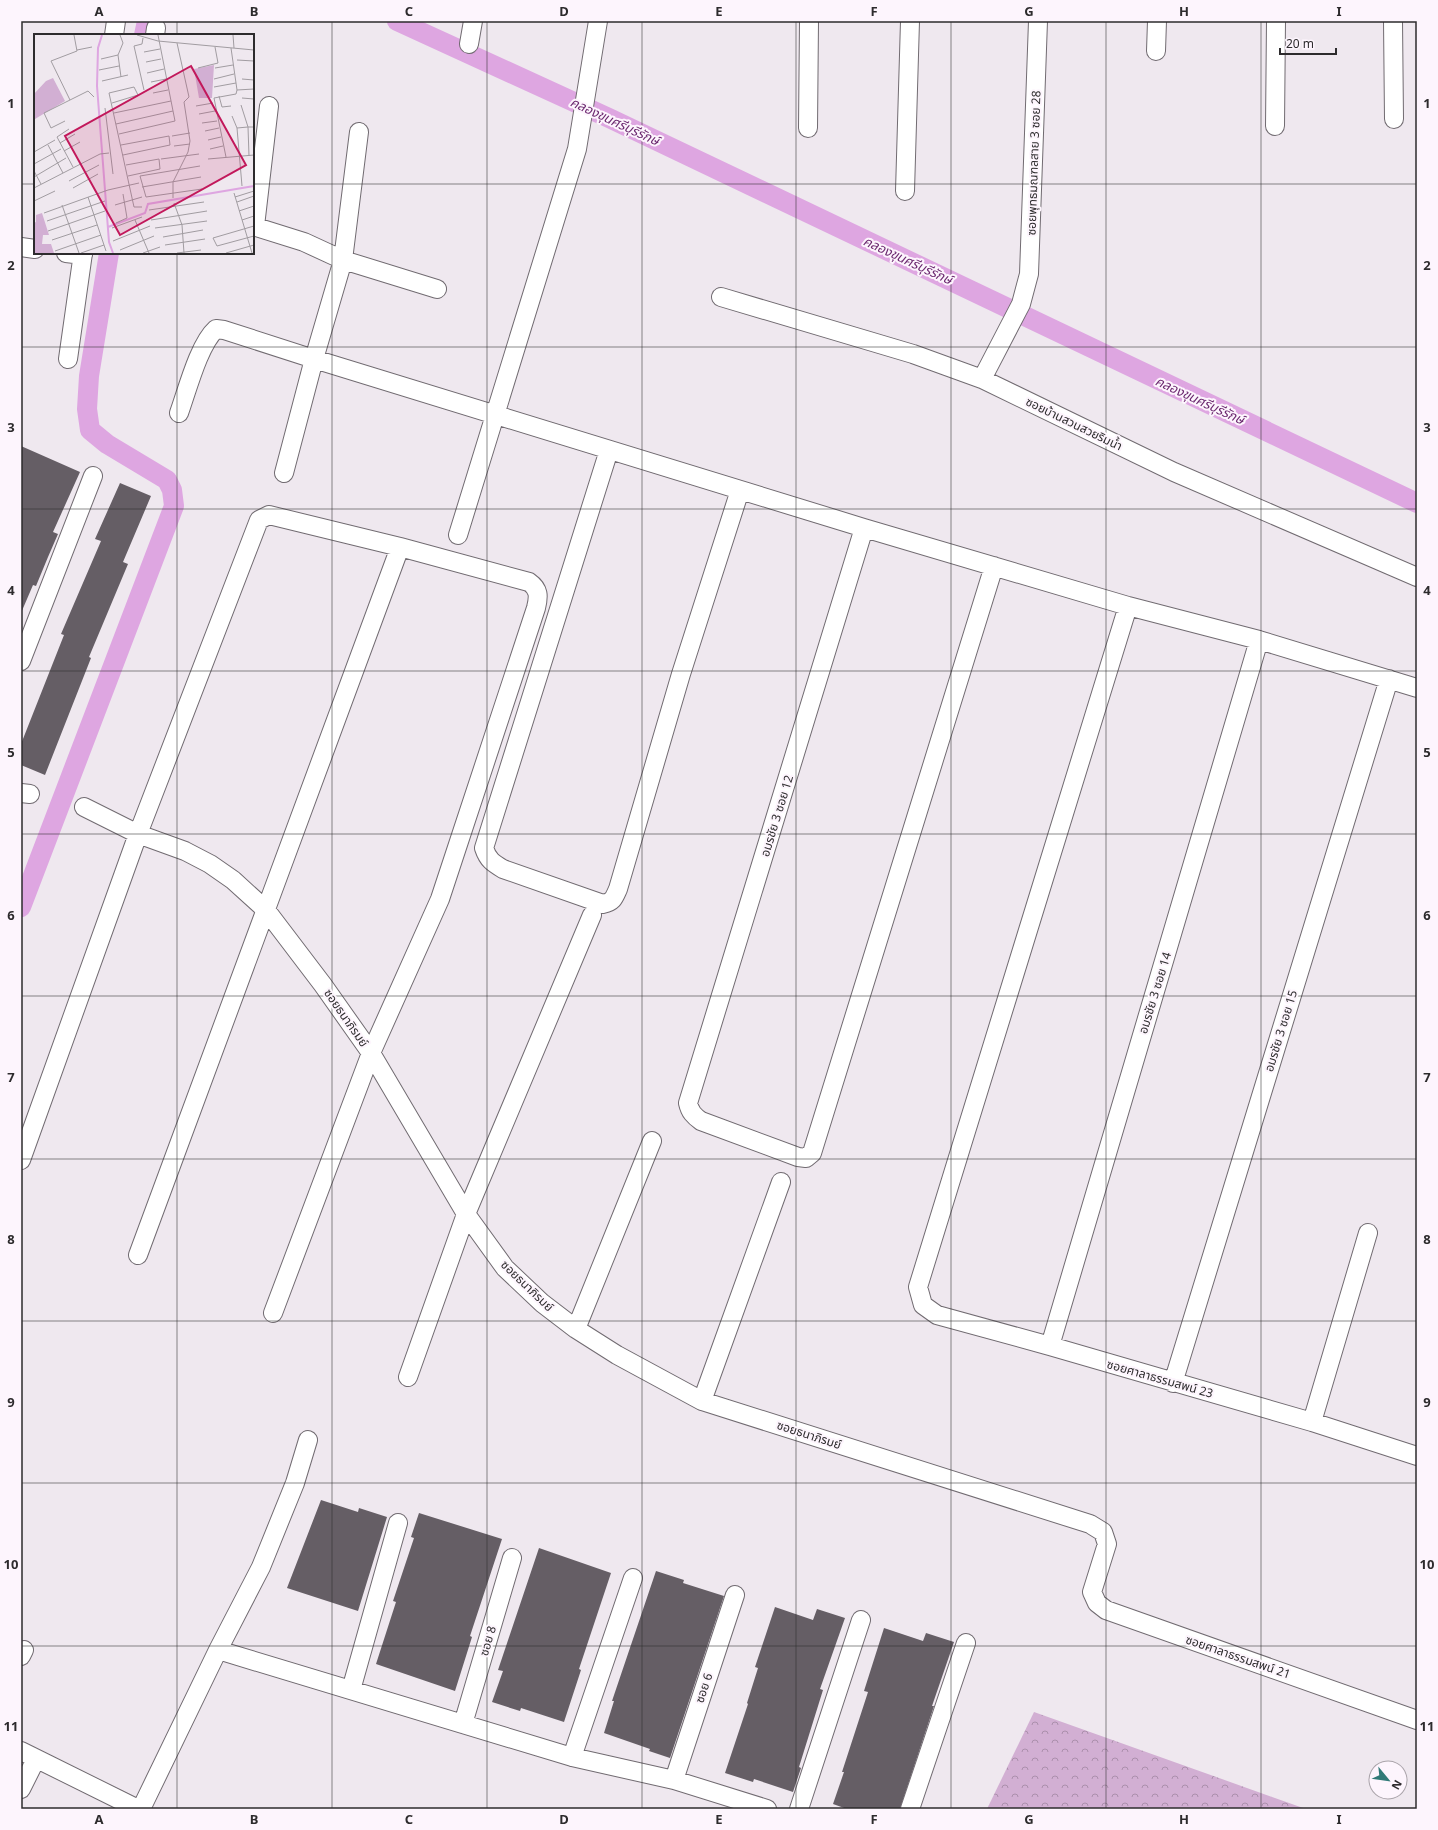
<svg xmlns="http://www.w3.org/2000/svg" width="1438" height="1830" font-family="'Noto Sans','Noto Sans Thai',sans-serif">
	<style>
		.forest { fill: url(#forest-crowns) }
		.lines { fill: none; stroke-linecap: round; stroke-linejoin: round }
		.canal { stroke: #dea6e1; stroke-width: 20 }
		.building { fill: #655e65 }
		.minor-casing { stroke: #716b71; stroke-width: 20 }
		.minor { stroke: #fff; stroke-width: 18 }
		.grid { fill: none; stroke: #2d2b2d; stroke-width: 1; stroke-opacity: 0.55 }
		.labels { text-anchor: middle; stroke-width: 4; stroke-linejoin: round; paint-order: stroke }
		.street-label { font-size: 12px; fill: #2d2b2d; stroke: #fdf5fd }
		.water-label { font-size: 13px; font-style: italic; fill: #6b286f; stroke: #fdf5fd }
		.inset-river { fill: none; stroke: #dea6e1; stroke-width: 2 }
		.inset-road { fill: none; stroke: #a19ca1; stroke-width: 1 }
		.view { fill: #c2185b; fill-opacity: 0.15; stroke: #c2185b; stroke-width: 2 }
		.inset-edge { fill: none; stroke: #2d2b2d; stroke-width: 2 }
		.neatline { fill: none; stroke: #2d2b2d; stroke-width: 1.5 }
		.grid-label { font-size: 13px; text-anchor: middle; font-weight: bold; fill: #2d2b2d }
	</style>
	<defs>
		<pattern id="forest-crowns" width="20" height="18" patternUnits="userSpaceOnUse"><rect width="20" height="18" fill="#d2afd3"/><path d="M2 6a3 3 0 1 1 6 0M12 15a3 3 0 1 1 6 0" fill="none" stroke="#ab8fac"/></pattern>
	</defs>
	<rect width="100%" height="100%" fill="#efe8ef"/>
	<path class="forest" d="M 1034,1712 L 1306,1809 L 987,1809 Z"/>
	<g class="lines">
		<path class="canal" d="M 397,21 L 609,118 L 1417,503
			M 144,35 L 147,21
			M 21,907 L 174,506 L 172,490 L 167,480 L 107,444 L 90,430 L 87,409 L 89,376 L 109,253"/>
	</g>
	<path class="building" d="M 21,446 L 80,472 L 53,532 L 58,534 L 48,557 L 36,586 L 33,585 L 21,613 Z
		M 120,483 L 151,496 L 123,562 L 128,564 L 89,657 L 91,658 L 45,775 L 21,765 L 21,744 L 64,635 L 61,634 L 101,541 L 95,539 Z
		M 321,1500 L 358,1512 L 359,1508 L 387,1517 L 358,1611 L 287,1588 Z
		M 419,1513 L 502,1539 L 470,1636 L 472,1637 L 455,1691 L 376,1664 L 396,1602 L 393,1601 L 414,1538 L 411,1537 Z
		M 539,1548 L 611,1573 L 579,1669 L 581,1670 L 564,1722 L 521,1708 L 520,1711 L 492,1702 L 503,1671 L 498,1670 Z
		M 656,1571 L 684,1580 L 683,1583 L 724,1596 L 670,1758 L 649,1751 L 650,1749 L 604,1733 L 614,1701 L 612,1701 Z
		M 775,1607 L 813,1620 L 817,1609 L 845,1618 L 820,1689 L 823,1690 L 799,1767 L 801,1768 L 793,1792 L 754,1779 L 753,1782 L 725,1773 L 748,1704 L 747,1703 L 758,1668 L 755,1667 Z
		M 884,1628 L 923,1641 L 926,1633 L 954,1642 L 932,1706 L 934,1706 L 900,1809 L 847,1809 L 833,1804 L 844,1772 L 842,1772 L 868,1692 L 864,1691 Z"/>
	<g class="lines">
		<g class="minor-casing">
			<path id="minor" d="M 1393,21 L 1394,119
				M 114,35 L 116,21
				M 155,35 L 156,28
				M 469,44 L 473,21
				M 1156,51 L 1157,21
				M 1275,126 L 1276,21
				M 808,128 L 809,21
				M 905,191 L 910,21
				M 253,226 L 304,242 L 343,260 L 437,289
				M 255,226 L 269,106
				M 21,247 L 35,249
				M 66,253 L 83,255
				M 721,297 L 913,354 L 982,379 L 1174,472 L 1417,577
				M 68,359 L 83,253
				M 982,379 L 1021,304 L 1029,274 L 1038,21
				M 179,413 C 187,391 199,344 216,329 L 224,330 L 314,359 L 864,528 L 1128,606 L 1259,640 L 1417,688
				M 609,450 L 484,848 C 488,860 493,863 503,869 L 603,904 C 613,902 614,898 618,889 L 681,674 L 740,490
				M 284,473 L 314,359 L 343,260 L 359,132
				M 864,528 L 688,1103 C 690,1112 694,1116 701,1121 L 798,1157 L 806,1158 L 812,1153 L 994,566
				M 458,535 L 577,149 L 598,21
				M 1128,606 L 918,1287 L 923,1305 L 937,1315 L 1050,1346 L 1312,1422 L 1417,1456
				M 21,661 L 93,476
				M 21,793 L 30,794
				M 84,807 L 138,834 L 185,851 L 210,864 L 233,880 L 266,910 L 323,985 L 371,1053 L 466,1214 L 505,1268 L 542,1303 L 576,1329 L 617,1355 L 702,1401 L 1090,1524 L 1103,1532 L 1107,1544 L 1092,1592 L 1097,1603 L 1106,1610 L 1417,1720
				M 21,1160 L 138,834 L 259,520 L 269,515 L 400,547 L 529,582 C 539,589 539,596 536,608 L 440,899 L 371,1053 L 273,1313
				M 138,1255 L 400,547
				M 576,1329 L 652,1141
				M 1050,1346 L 1259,640
				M 408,1377 L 466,1214 L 592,915
				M 1173,1383 L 1389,679
				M 702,1401 L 781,1182
				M 1312,1422 L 1368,1233
				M 218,1650 L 572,1757 L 674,1780 L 767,1809
				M 21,1656 L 24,1650
				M 351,1690 L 398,1523
				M 463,1724 L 512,1558
				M 21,1751 L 138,1809
				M 572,1757 L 633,1578
				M 674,1780 L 735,1595
				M 21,1789 L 36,1759
				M 141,1809 L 218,1650 L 261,1567 L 295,1483 L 308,1440
				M 799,1809 L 861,1620
				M 910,1809 L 966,1643"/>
		</g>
		<use href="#minor" class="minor"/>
	</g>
	<path class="grid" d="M 177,21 L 177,35M 332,21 L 332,1809M 487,21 L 487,1809M 642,21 L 642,1809M 796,21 L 796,1809M 951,21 L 951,1809M 1106,21 L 1106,1809M 1261,21 L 1261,1809M 21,184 L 35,184M 253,184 L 1417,184M 177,253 L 177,1809M 21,347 L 1417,347M 21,509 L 1417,509M 21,671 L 1417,671M 21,834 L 1417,834M 21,996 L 1417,996M 21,1159 L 1417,1159M 21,1321 L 1417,1321M 21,1483 L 1417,1483M 21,1646 L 1417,1646"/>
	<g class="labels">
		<g class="street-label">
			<text transform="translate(1034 163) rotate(-88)" y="4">ซอยพุทธมณฑลสาย 3 ซอย 28</text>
			<text transform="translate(1074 424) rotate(26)" y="4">ซอยบ้านสวนสวยริมน้ำ</text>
			<text transform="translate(777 816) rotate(-73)" y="4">อมรชัย 3 ซอย 12</text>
			<text transform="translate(1155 993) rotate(-73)" y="4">อมรชัย 3 ซอย 14</text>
			<text transform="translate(346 1018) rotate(55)" y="4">ซอยธนาภิรมย์</text>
			<text transform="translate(1281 1031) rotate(-73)" y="4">อมรชัย 3 ซอย 15</text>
			<text transform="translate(527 1286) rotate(44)" y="4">ซอยธนาภิรมย์</text>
			<text transform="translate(1160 1379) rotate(16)" y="4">ซอยศาลาธรรมสพน์ 23</text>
			<text transform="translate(809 1435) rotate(18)" y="4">ซอยธนาภิรมย์</text>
			<text transform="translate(488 1641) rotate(-74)" y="4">ซอย 8</text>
			<text transform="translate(1238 1657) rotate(19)" y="4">ซอยศาลาธรรมสพน์ 21</text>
			<text transform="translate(704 1688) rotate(-72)" y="4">ซอย 6</text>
		</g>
		<g class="water-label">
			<text transform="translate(615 121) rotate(25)" y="5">คลองขุนศรีบุรีรักษ์</text>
			<text transform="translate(908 260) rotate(25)" y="5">คลองขุนศรีบุรีรักษ์</text>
			<text transform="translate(1200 400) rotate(25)" y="5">คลองขุนศรีบุรีรักษ์</text>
		</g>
	</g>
	<g transform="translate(34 34)">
		<rect width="220" height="220" fill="#efe8ef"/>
		<path d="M 8,179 L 15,201 L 9,201 L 8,210 L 17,210 L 20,219 L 0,219 L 0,189 L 2,188 L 2,181 Z" fill="#d2afd3"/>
		<path d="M 180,31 L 178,64 L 165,64 L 160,35 ZM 19,44 L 31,67 L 1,85 L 0,60 L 12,47 Z" fill="#d2afd3"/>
		<path class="inset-river" d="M 68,1 L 64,14 L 63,52 L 75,208 L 79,219M 74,193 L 111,179 L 114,170 L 220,152"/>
		<path class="inset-road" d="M 86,1 L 89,9 L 84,21 L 87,43M 103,1 L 124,7 L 220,16M 199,1 L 200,14M 109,4 L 108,10 L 100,12 L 110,56M 197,14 L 203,56M 43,16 L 58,13M 110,18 L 126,15M 67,25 L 84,21M 203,26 L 220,27M 112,28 L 127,25M 164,34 L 184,29 L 181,13M 181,34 L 199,31M 65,36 L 85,32M 113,39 L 130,35M 180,45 L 200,40M 208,45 L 220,46M 68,47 L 94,41M 117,48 L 132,45M 180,53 L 202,49M 119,59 L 134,56M 185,62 L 188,73 L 197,72M 208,64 L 220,65M 36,66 L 17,27 L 43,17 L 40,1M 78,69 L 104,61 L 100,53 L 75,59 L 100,173 L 108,173M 207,71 L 214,93 L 203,94 L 208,152M 162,72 L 179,69M 71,74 L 79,140M 80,79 L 137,67M 165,80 L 181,77M 198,82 L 203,94M 31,87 L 17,94 L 10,79 L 54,57 L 60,63M 168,89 L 183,87M 82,90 L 139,77M 35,95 L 23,103 L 39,133M 171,97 L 185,94M 85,100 L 141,87 L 124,1M 138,102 L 156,99M 174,106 L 187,103M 26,109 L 41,100M 14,111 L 29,139M 87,111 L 135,102 L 136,111 L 89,121M 140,112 L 156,110M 176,115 L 189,112M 30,117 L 46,108M 0,118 L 21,106M 215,122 L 214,93 L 220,93M 192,123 L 180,64 L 202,60 L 203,56 L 220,55M 127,125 L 165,120M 174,125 L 220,121M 0,130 L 27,115M 92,131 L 125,125 L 126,135 L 94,142M 166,132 L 106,142 L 112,163 L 168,155M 0,137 L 7,150M 0,143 L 32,124M 35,147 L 65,131M 108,153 L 167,143M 0,154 L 66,120 L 75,119M 39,154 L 64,140M 200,159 L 218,219M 54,163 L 72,217M 201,163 L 220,157M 139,164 L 139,148 L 154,118 L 156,107 L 150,68 L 155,63 L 143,9M 0,167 L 21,157M 203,168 L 220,162M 140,169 L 148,191 L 150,219M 28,171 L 45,219M 81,171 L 108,163M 115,176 L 170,168M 205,177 L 220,172M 10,179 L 74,156 L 105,149M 101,186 L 115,219M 117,186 L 173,177M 208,186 L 220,182M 13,187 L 71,167M 82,189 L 93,184 L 89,160M 220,192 L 179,204 L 183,212 L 220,202M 78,194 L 108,183M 121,194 L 173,187M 14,197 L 71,177M 129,203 L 169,196M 18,206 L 63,191M 79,207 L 116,192M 131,211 L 171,205M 86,216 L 120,202M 21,217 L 67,201M 47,219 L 70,211M 109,219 L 126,213M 143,219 L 167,216M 192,219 L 220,211"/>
		<path class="view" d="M 157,32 L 212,131 L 86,201 L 31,102 Z"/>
		<rect width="220" height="220" class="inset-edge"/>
	</g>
	<rect width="1438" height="1830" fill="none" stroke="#fdf5fd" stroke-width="44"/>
	<g transform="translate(1388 1780) rotate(119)"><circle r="19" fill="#fdf5fd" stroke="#aaa4aa"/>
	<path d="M0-3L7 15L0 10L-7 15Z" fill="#317a77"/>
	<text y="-6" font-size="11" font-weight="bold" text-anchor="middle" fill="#2d2b2d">N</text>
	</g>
	<path d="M1280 48v6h56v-6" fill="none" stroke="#2d2b2d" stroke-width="2"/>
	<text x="1286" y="48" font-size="12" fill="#2d2b2d" stroke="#fdf5fd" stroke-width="3" paint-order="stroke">20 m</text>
	<rect x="22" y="22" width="1394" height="1786" class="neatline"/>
	<g class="grid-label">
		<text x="99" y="16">A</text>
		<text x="254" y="16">B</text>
		<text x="409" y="16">C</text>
		<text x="564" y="16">D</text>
		<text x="719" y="16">E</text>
		<text x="874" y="16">F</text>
		<text x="1029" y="16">G</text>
		<text x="1184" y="16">H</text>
		<text x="1339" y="16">I</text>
		<text x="11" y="108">1</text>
		<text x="1427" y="108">1</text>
		<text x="11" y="270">2</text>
		<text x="1427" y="270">2</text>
		<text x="11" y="432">3</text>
		<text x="1427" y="432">3</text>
		<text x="11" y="595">4</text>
		<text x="1427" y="595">4</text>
		<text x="11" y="757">5</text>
		<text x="1427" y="757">5</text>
		<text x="11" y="920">6</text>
		<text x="1427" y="920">6</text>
		<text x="11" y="1082">7</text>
		<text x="1427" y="1082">7</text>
		<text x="11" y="1244">8</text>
		<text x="1427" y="1244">8</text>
		<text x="11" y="1407">9</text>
		<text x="1427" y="1407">9</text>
		<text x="11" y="1569">10</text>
		<text x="1427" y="1569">10</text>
		<text x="11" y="1731">11</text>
		<text x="1427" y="1731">11</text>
		<text x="99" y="1824">A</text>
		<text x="254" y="1824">B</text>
		<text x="409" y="1824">C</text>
		<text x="564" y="1824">D</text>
		<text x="719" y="1824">E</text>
		<text x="874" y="1824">F</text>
		<text x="1029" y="1824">G</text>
		<text x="1184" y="1824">H</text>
		<text x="1339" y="1824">I</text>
	</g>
</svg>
